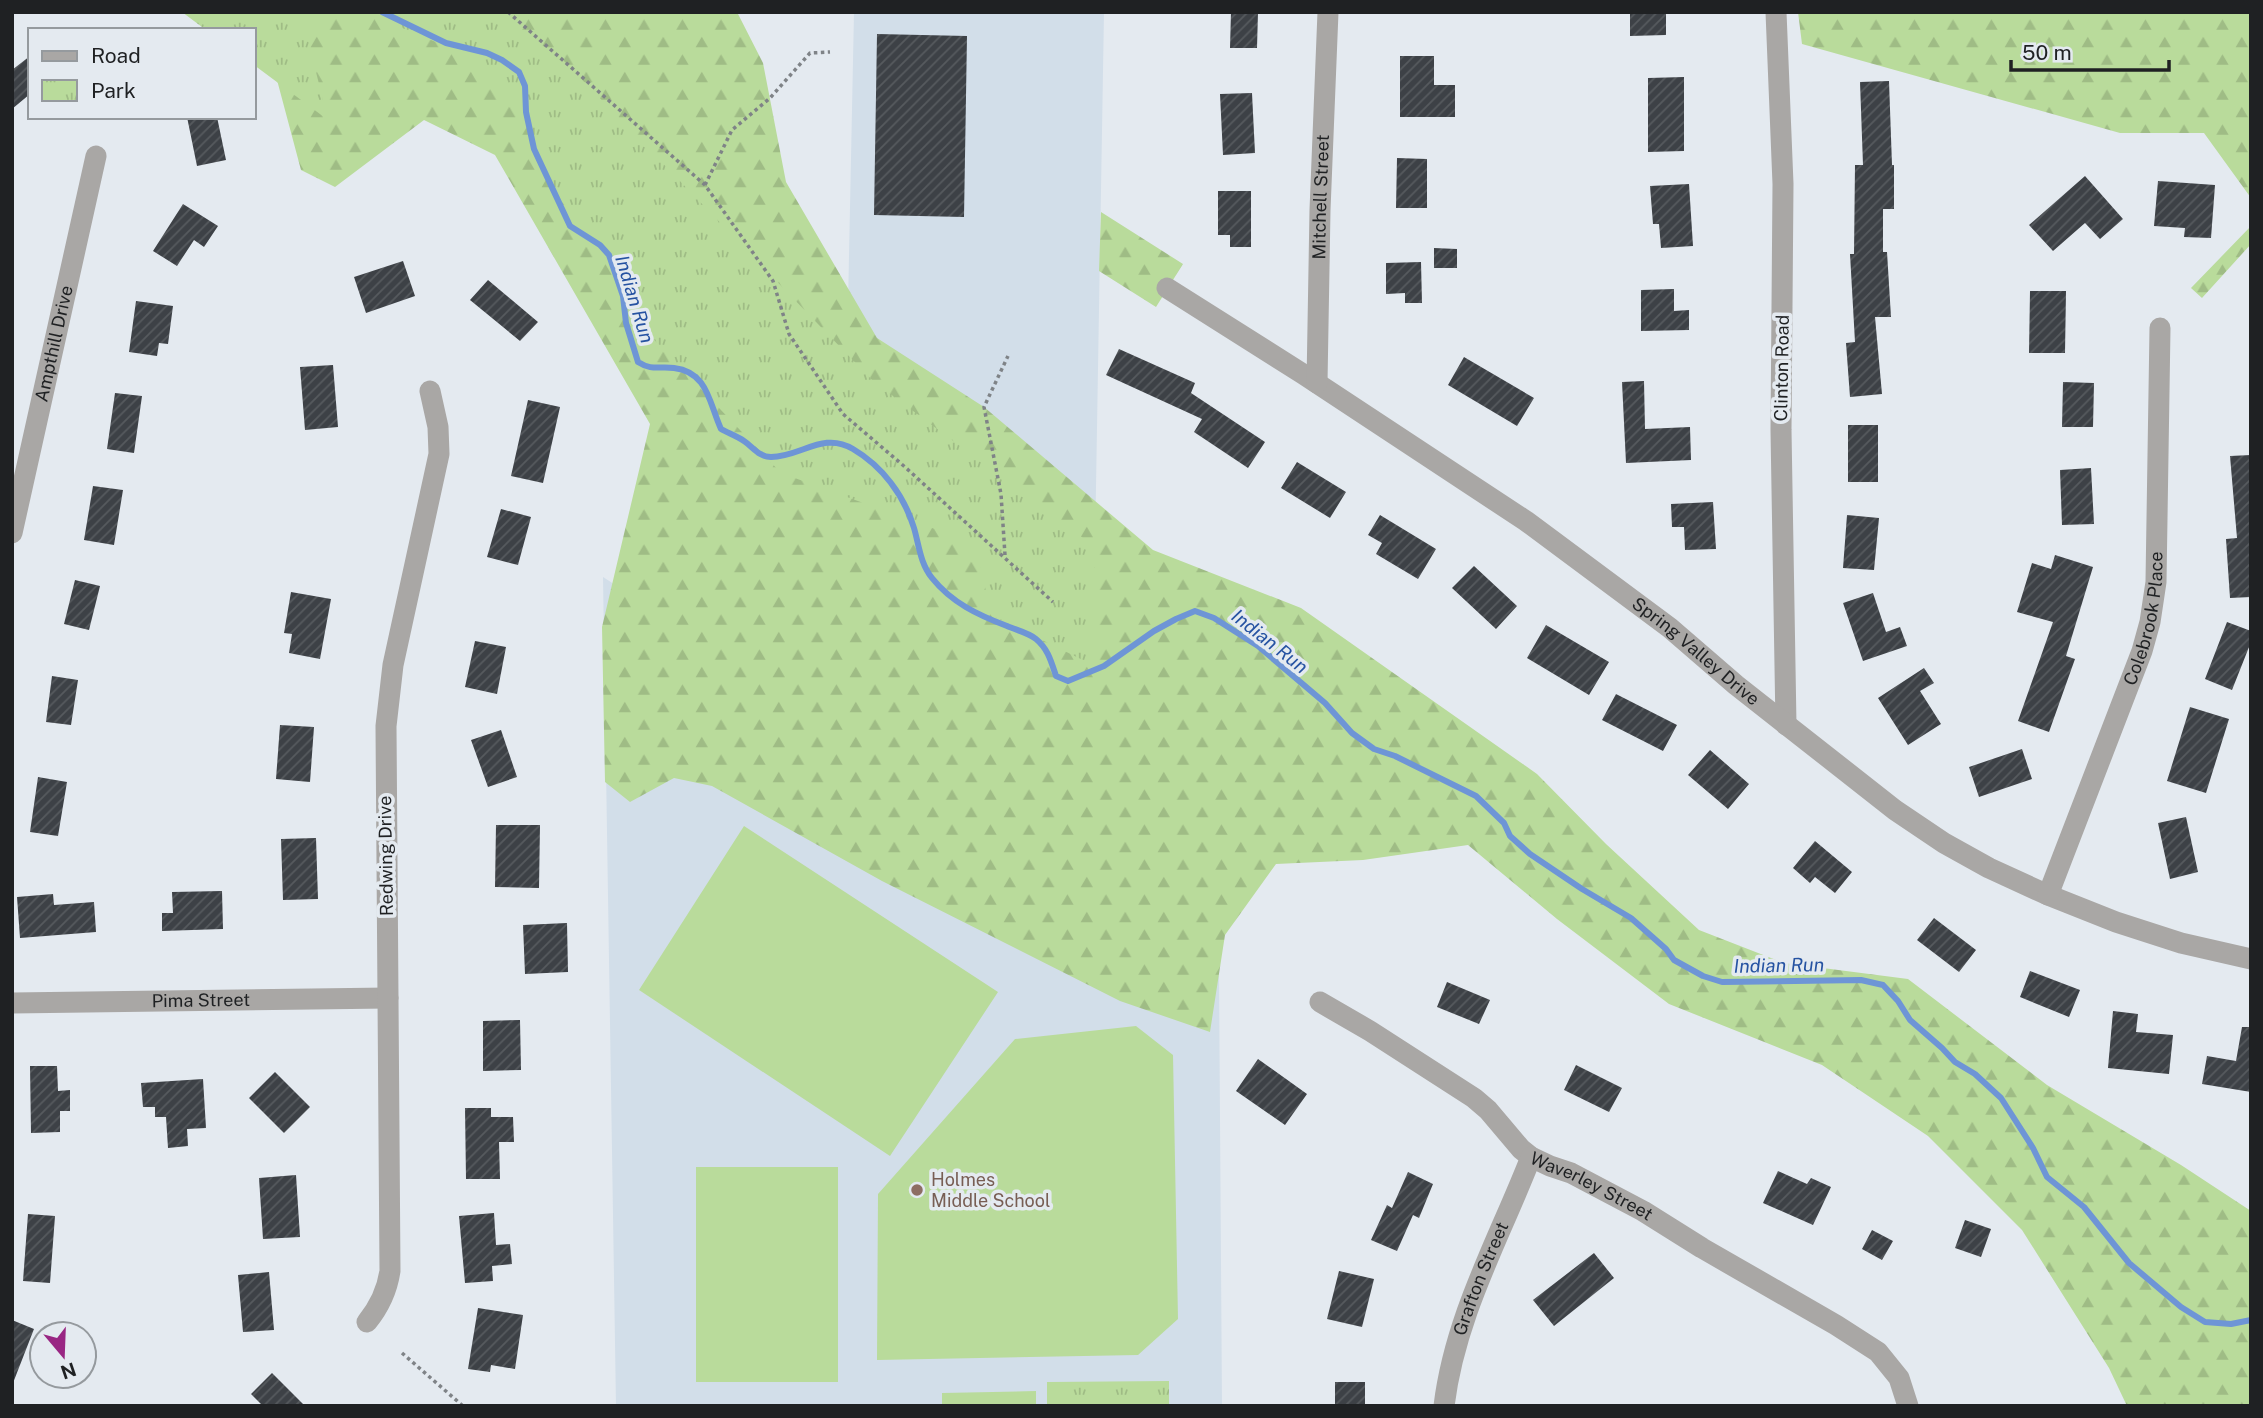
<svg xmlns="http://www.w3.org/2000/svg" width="2263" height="1418" font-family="'Public Sans',sans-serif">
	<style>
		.built { fill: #d2dee9 }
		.green { fill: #b9db9b }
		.forest { fill: url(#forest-firs) }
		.park { fill: url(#park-tufts) }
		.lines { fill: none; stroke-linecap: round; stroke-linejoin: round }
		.stream { stroke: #6e95d6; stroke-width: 6 }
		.building { fill: url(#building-hatch) }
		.path { stroke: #7f8387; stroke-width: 3.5; stroke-dasharray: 3.5 3.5; stroke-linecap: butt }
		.minor { stroke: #a9a7a5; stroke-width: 21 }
		.education-dot { fill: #8d6e63; stroke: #e4eaf0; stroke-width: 2.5 }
		.labels { text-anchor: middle; stroke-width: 7; stroke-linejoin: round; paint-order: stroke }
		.street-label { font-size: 18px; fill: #1f2123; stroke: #e4eaf0 }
		.education-label { font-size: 18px; fill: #785e54; stroke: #e4eaf0; text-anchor: start }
		.water-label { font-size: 19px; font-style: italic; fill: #2653a2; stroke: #e4eaf0 }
	</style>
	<defs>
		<pattern id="forest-firs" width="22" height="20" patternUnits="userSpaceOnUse" patternTransform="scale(1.75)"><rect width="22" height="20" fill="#b9db9b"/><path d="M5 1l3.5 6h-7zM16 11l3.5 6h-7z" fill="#9fbc85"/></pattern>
		<pattern id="park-tufts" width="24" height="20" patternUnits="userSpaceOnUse" patternTransform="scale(1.75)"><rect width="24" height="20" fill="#b9db9b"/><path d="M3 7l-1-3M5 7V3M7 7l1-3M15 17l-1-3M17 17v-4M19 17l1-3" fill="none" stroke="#9fbc85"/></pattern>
		<pattern id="building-hatch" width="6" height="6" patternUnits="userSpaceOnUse" patternTransform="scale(1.75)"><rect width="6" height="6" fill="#3d4146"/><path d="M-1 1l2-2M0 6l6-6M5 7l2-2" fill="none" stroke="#565a5e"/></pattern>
	</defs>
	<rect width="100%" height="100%" fill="#e4eaf0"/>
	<path class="built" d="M 854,12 L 1104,12 L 1095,547 L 847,354 Z
		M 603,577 L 1219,975 L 1222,1406 L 616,1406 Z"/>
	<path class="green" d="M 744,826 L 998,992 L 890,1156 L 639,990 Z
		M 1136,1026 L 1173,1055 L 1178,1319 L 1138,1355 L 877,1360 L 878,1194 L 1015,1039 Z
		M 696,1167 L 838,1167 L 838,1382 L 696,1382 Z
		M 1036,1391 L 1036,1406 L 942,1406 L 942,1393 Z"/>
	<path class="forest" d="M 217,12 L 737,12 L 763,63 L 786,182 L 877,338 L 984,407 L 1153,550 L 1301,608 L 1537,774 L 1606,844 L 1699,930 L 1784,963 L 1908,979 L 2047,1085 L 2181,1165 L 2251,1211 L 2251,1406 L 2127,1406 L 2109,1368 L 2022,1230 L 1928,1136 L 1822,1065 L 1669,1004 L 1557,919 L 1468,845 L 1363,860 L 1276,864 L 1225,935 L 1210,1032 L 1120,1001 L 882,881 L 712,786 L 674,778 L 630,802 L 605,782 L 602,627 L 650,424 L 495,155 L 424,120 L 335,187 L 301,170 L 273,65 L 254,30 Z
		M 1798,12 L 2251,12 L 2251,198 L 2204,133 L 2120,133 L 1802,44 Z
		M 1101,212 L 1183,264 L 1156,307 L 1099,271 Z
		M 2251,226 L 2251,244 L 2202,298 L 2191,288 Z"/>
	<path class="park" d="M 182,12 L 301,12 L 328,120 L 254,65 L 254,30 L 206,30 Z
		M 364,12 L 495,12 L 563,60 L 873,381 L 1095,547 L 1093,665 L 991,615 L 976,544 L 781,473 L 642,327 L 622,258 L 598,246 L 553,191 L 522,109 L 462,53 Z
		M 1169,1381 L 1169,1406 L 1047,1406 L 1047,1382 Z"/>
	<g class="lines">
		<path class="stream" d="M 382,12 L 446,43 L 487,53 L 502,60 L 519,72 L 525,86 L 526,112 L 534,149 L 570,226 L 600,245 L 609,255 L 623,296 L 626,323 L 638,362 C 652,371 659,366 674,368 C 708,372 709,403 721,429 C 728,433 737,436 744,441 C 753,447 759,457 771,457 C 801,457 823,431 853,449 C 882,466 904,495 914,528 C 919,545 920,563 932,578 C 952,603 978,615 1007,626 C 1016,630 1029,633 1036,639 C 1048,649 1051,661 1056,676 L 1068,681 L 1104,666 L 1154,631 L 1176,619 L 1195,611 L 1214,618 L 1258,646 L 1325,703 L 1352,733 L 1374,749 L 1395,756 L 1476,796 L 1504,823 L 1510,836 L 1530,854 L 1582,889 L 1631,918 L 1666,949 L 1674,960 L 1703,976 L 1722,982 L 1861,980 L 1883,985 L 1898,1001 L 1910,1020 L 1942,1048 L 1955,1062 L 1975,1074 L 2001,1098 L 2033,1148 L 2047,1177 L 2084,1207 L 2129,1263 L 2181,1307 L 2205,1322 L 2231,1324 L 2251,1320"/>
	</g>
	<path class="building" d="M 1231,12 L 1258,12 L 1257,48 L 1230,48 Z
		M 1630,12 L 1666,12 L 1666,35 L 1630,36 Z
		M 877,34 L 967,36 L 964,217 L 874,215 Z
		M 30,56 L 30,94 L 12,109 L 12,70 Z
		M 1400,56 L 1434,56 L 1434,85 L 1455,85 L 1455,117 L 1400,117 Z
		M 1684,77 L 1684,151 L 1648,152 L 1648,78 Z
		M 1889,81 L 1892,165 L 1894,165 L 1894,209 L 1883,209 L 1883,252 L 1887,252 L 1891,317 L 1875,317 L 1882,394 L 1850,397 L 1846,343 L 1855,342 L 1850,254 L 1854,254 L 1855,165 L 1863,165 L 1860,82 Z
		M 1252,93 L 1255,153 L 1223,155 L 1220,94 Z
		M 187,117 L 217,117 L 226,160 L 197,166 Z
		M 1397,158 L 1427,159 L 1427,208 L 1396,208 Z
		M 2085,176 L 2123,219 L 2100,239 L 2085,223 L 2053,251 L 2029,225 Z
		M 2158,181 L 2215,185 L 2211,238 L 2184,237 L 2185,228 L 2154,226 Z
		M 1689,184 L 1693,246 L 1661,248 L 1659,224 L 1653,224 L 1650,186 Z
		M 1218,191 L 1251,191 L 1251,247 L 1230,247 L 1230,235 L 1218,235 Z
		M 183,204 L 218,226 L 204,247 L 194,240 L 177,266 L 153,251 Z
		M 1434,248 L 1457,249 L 1457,268 L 1434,268 Z
		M 403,261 L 415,296 L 366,313 L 354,277 Z
		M 1421,262 L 1422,303 L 1405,303 L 1405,293 L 1386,294 L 1386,263 Z
		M 488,280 L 538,322 L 520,341 L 470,300 Z
		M 1674,289 L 1674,311 L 1689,310 L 1689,330 L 1641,331 L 1641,290 Z
		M 2030,291 L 2066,291 L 2065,353 L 2029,353 Z
		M 136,301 L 173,306 L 168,344 L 159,343 L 157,356 L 129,352 Z
		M 1119,349 L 1195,383 L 1191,393 L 1265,442 L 1248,468 L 1194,432 L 1202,419 L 1106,375 Z
		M 1464,357 L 1534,398 L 1517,426 L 1448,385 Z
		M 333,365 L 338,427 L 305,430 L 300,367 Z
		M 1644,381 L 1645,429 L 1690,427 L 1691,460 L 1626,463 L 1622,382 Z
		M 2063,382 L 2094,383 L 2093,427 L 2062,427 Z
		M 115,393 L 142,396 L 134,453 L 107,449 Z
		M 528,400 L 560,407 L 543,483 L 511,476 Z
		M 1848,425 L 1878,425 L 1878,482 L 1848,482 Z
		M 2251,455 L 2251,597 L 2230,598 L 2226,539 L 2237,538 L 2230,456 Z
		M 1297,462 L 1346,492 L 1330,518 L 1281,488 Z
		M 2091,468 L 2094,524 L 2062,525 L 2060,470 Z
		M 93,486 L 123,490 L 114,545 L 84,540 Z
		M 1713,502 L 1716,549 L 1685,550 L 1684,527 L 1672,527 L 1671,504 Z
		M 501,509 L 531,517 L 518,565 L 487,557 Z
		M 1380,515 L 1436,549 L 1418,579 L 1376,554 L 1382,543 L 1368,535 Z
		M 1847,515 L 1879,518 L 1874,570 L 1843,568 Z
		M 2055,555 L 2093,567 L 2066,656 L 2075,659 L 2049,732 L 2018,721 L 2053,622 L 2017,612 L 2032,563 L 2051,569 Z
		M 1474,566 L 1517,606 L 1496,629 L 1452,588 Z
		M 75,580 L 100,586 L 89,630 L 64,624 Z
		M 291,592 L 331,599 L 320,659 L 289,653 L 292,634 L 284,633 Z
		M 1873,593 L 1886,632 L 1900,627 L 1907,646 L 1863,661 L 1843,603 Z
		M 2227,622 L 2251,631 L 2251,642 L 2232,690 L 2205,679 Z
		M 1546,625 L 1609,662 L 1589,695 L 1527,658 Z
		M 475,641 L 506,647 L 497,694 L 465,687 Z
		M 1924,668 L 1934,683 L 1920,691 L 1941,724 L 1908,745 L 1878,698 Z
		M 52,676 L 78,680 L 71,725 L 46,722 Z
		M 1616,694 L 1677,725 L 1663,751 L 1602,720 Z
		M 2190,707 L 2229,719 L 2206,793 L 2167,781 Z
		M 280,725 L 314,727 L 310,782 L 276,779 Z
		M 501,730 L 517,777 L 488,787 L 471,740 Z
		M 2022,749 L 2032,779 L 1979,797 L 1969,767 Z
		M 1710,750 L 1749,784 L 1728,809 L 1688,775 Z
		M 38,777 L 67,782 L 58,836 L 30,832 Z
		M 2186,817 L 2198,872 L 2170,879 L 2158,823 Z
		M 496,825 L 540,825 L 539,888 L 495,887 Z
		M 316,838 L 318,899 L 283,900 L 281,839 Z
		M 1815,841 L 1852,872 L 1835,893 L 1815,877 L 1810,883 L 1793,868 Z
		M 222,891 L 223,929 L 162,931 L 162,913 L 173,913 L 172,892 Z
		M 53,894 L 54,905 L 94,902 L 96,932 L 20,938 L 17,897 Z
		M 1934,918 L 1976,950 L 1959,972 L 1917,940 Z
		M 567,923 L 568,972 L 525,974 L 523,925 Z
		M 2030,971 L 2080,990 L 2069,1017 L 2020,997 Z
		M 1447,982 L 1490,1000 L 1479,1024 L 1437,1007 Z
		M 2113,1011 L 2138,1014 L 2136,1032 L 2173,1035 L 2169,1074 L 2108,1068 Z
		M 520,1020 L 521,1070 L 483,1071 L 483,1021 Z
		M 2242,1027 L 2251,1027 L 2251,1092 L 2202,1084 L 2207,1056 L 2236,1061 Z
		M 1258,1059 L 1307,1094 L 1285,1125 L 1236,1091 Z
		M 1576,1065 L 1622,1088 L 1609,1112 L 1564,1090 Z
		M 30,1066 L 57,1066 L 58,1091 L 70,1090 L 70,1111 L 60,1111 L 60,1132 L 31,1133 Z
		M 275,1072 L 310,1107 L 284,1133 L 249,1098 Z
		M 203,1079 L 206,1128 L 187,1129 L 188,1146 L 168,1148 L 166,1117 L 155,1117 L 155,1107 L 143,1107 L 141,1083 Z
		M 465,1108 L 491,1108 L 491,1117 L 513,1117 L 514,1142 L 499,1142 L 500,1179 L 466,1179 Z
		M 1778,1171 L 1807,1184 L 1811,1178 L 1831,1187 L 1813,1225 L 1763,1203 Z
		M 1408,1172 L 1433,1184 L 1419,1218 L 1413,1215 L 1397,1251 L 1371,1240 L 1387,1205 L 1392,1208 Z
		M 296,1175 L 300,1237 L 263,1239 L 259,1178 Z
		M 494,1213 L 496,1245 L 510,1244 L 512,1264 L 492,1266 L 493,1281 L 465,1283 L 459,1216 Z
		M 28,1214 L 55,1216 L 50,1283 L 23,1281 Z
		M 1965,1220 L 1991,1229 L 1981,1257 L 1955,1248 Z
		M 1872,1230 L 1893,1241 L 1882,1260 L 1862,1249 Z
		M 1594,1253 L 1614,1278 L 1554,1326 L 1533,1300 Z
		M 1339,1271 L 1374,1279 L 1362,1327 L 1327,1319 Z
		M 269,1272 L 274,1330 L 243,1332 L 238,1275 Z
		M 478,1308 L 523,1315 L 515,1369 L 491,1365 L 490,1372 L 468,1369 Z
		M 12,1320 L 34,1329 L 13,1383 L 12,1382 Z
		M 272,1373 L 305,1406 L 263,1406 L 251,1394 Z
		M 1335,1382 L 1365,1382 L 1365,1406 L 1335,1406 Z"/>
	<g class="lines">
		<path class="path" d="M 508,12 L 705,185 L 773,281 L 789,334 L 843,414 L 905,467 L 1053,602
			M 705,185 L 732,130 L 770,98 L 810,53 L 830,52
			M 1005,555 L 1001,494 L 984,407 L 1008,356
			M 402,1353 L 463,1406"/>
		<g class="minor">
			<path d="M 1776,12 L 1783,184 L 1781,430 L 1786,725"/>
			<path id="s1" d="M 1167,288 L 1303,374 L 1526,521 L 1670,628 L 1736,685 L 1895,810 L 1944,843 L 1989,868 L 2048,895 L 2116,922 L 2181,943 L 2251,959"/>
			<path id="s2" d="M 1317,383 L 1320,210 L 1328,12"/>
			<path id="s3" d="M 12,533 L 96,156"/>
			<path id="s4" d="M 2048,895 L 2142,651 L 2150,622 L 2156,582 L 2160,328"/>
			<path id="s5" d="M 1320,1002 L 1370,1031 L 1474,1098 L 1488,1110 L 1521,1149 L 1531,1157 L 1550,1166 L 1571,1173 L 1643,1211 L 1702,1248 L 1836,1325 L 1878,1352 L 1899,1378 L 1908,1406"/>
			<path id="s6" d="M 12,1003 L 388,998"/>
			<path d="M 367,1322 C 380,1306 387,1291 390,1271 L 386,726 L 393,665 L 439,454 L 438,427 L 430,391"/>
			<path id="s7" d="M 1444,1406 C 1455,1316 1499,1239 1531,1157"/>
		</g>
	</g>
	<circle class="education-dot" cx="917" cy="1190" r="7"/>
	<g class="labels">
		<g class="street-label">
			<text dy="6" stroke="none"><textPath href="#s2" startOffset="186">Mitchell Street</textPath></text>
			<text dy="6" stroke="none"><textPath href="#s3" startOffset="194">Ampthill Drive</textPath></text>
			<text transform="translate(1782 368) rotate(-89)" y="6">Clinton Road</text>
			<text dy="6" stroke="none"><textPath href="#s4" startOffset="294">Colebrook Place</textPath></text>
			<text dy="6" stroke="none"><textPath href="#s1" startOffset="642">Spring Valley Drive</textPath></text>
			<text transform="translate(386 856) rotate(-91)" y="6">Redwing Drive</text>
			<text dy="6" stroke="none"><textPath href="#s6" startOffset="189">Pima Street</textPath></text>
			<text dy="6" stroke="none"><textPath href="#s5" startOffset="331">Waverley Street</textPath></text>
			<text dy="6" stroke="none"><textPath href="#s7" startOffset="133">Grafton Street</textPath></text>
		</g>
		<g class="education-label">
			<text x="931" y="1186">Holmes<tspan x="931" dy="21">Middle School</tspan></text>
		</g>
		<g class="water-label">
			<text transform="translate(635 299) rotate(73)" y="7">Indian Run</text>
			<text transform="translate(1270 641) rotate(38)" y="7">Indian Run</text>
			<text transform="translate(1779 965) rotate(-1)" y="7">Indian Run</text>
		</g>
	</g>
	<rect width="2263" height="1418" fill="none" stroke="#1f2123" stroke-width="28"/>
	<rect x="28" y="28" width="228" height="91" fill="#e4eaf0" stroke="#959a9e" stroke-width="2"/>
	<rect x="42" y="51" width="35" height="10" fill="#a9a7a5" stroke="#959a9e" stroke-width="2"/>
	<text x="91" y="63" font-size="21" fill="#1f2123">Road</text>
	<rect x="42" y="80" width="35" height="21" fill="url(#park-tufts)" stroke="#959a9e" stroke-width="2"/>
	<text x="91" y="98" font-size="21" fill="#1f2123">Park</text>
	<g transform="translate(63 1355) rotate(161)"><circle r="33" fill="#e4eaf0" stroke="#959a9e" stroke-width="2"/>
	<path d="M0-5L12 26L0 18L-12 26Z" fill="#992683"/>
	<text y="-10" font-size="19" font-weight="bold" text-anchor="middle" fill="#1f2123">N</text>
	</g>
	<path d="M2011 60v10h158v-10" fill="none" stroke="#1f2123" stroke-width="3.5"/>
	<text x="2022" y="60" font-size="21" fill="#1f2123" stroke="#e4eaf0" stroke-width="5" paint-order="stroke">50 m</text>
</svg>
